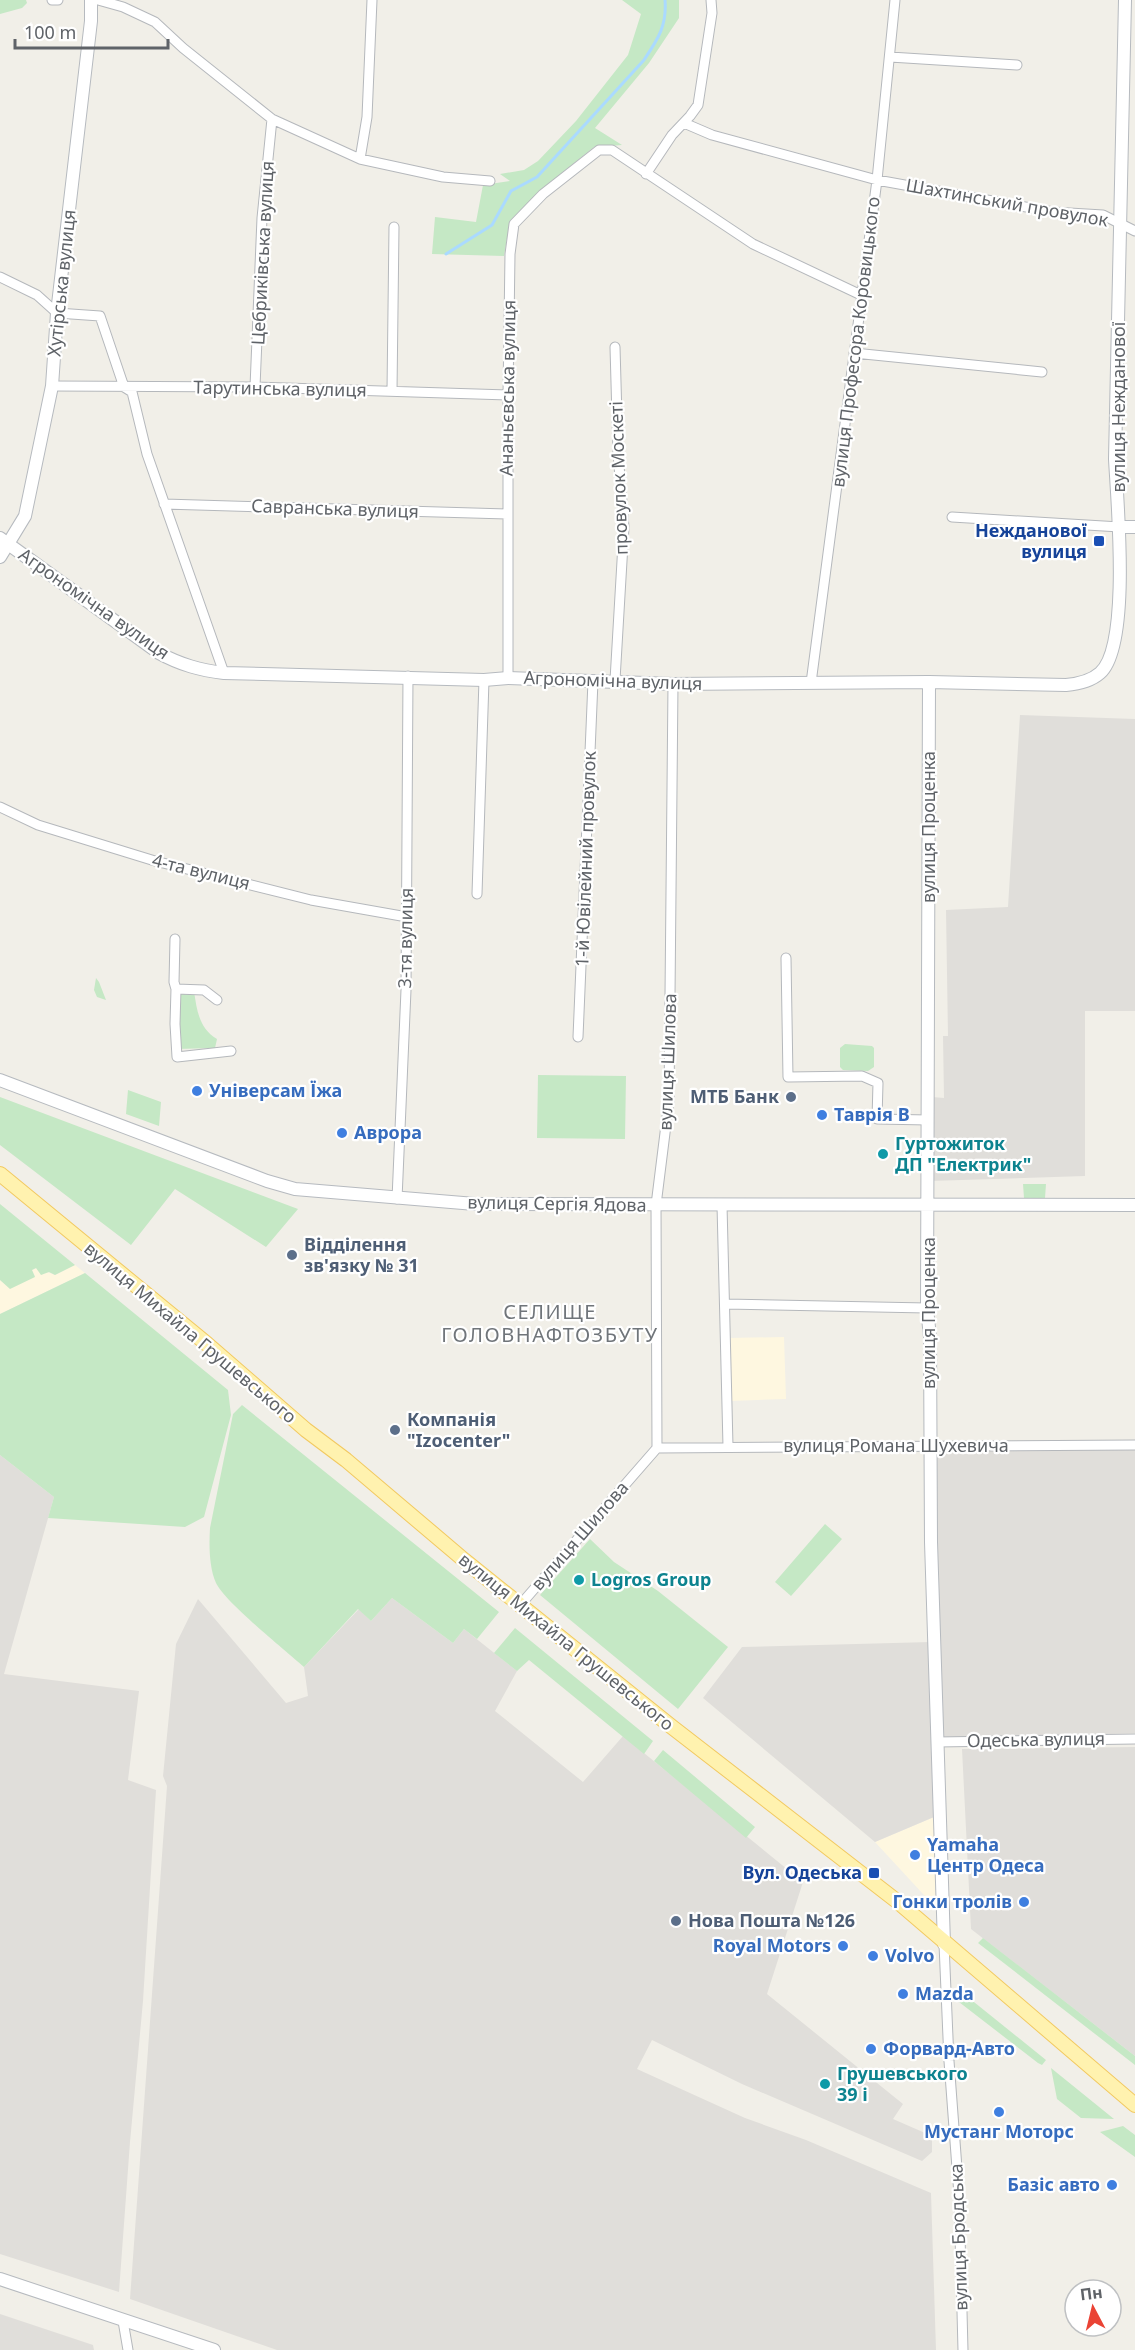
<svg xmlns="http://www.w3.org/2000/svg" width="1135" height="2350" font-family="'Noto Sans',sans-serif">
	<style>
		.commercial { fill: #fef7e0 }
		.industrial { fill: #e0deda }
		.green { fill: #c5e8c5 }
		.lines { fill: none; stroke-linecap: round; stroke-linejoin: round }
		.stream { stroke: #aadaff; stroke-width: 3 }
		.street-casing { stroke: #b5b8bc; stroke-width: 11 }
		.secondary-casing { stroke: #b6babf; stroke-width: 14 }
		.primary-casing { stroke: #f2c960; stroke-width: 16 }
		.street { stroke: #fff; stroke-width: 9 }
		.secondary { stroke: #fff; stroke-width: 12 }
		.primary { stroke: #fff2af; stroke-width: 14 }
		.transit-dot { fill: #1a4fb4; stroke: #fff; stroke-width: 2 }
		.shop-dot { fill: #3f7fe0; stroke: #fff; stroke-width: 2 }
		.service-dot { fill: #5c6f8a; stroke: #fff; stroke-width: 2 }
		.culture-dot { fill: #0f9aa8; stroke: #fff; stroke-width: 2 }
		.labels { text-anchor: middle; stroke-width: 4.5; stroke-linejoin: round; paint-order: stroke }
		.street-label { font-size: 18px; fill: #5f6368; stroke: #fff }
		.transit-label { font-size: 18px; font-weight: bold; fill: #164399; stroke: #fff; text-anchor: end }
		.shop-label { font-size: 18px; font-weight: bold; fill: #366cbe; stroke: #fff; text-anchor: start }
		.service-label { font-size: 18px; font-weight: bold; fill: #4e5e75; stroke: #fff; text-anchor: start }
		.culture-label { font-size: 18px; font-weight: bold; fill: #0d838f; stroke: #fff; text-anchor: start }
		.neighbourhood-label { font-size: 20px; letter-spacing: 1.5px; fill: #70757a; stroke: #fff }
	</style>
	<rect width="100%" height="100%" fill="#f1efe8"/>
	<path class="commercial" d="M 75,1265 L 85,1273 L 0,1314 L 0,1280 L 10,1288 L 35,1276 L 32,1270 L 37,1268 L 55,1275 Z
		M 784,1337 L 786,1399 L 730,1401 L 728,1338 Z
		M 934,1817 L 936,1908 L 875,1842 Z"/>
	<path class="industrial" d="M 1020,715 L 1135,719 L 1135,1011 L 1085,1011 L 1085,1176 L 930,1181 L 932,1097 L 944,1098 L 943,1036 L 948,1036 L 946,910 L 1008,907 Z
		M 1135,1447 L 1135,1733 L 939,1739 L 931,1449 Z
		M 0,1455 L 54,1497 L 4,1674 L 139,1691 L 128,1780 L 156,1790 L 143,2001 L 130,2142 L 119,2292 L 0,2254 Z
		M 392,1598 L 453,1643 L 464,1629 L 517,1671 L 495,1711 L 583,1782 L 623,1736 L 803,1882 L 767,1994 L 903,2104 L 893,2119 L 932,2136 L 932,2152 L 922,2161 L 742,2084 L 652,2040 L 637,2069 L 745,2118 L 806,2140 L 931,2193 L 936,2350 L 277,2350 L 130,2299 L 167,1786 L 163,1776 L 176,1644 L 198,1599 L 286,1703 L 308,1696 L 304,1667 L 359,1609 L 371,1621 Z
		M 931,1642 L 934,1817 L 875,1842 L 703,1698 L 742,1647 Z
		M 1135,1747 L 1135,2056 L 971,1929 L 962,1749 Z
		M 0,2314 L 93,2345 L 94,2350 L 0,2350 Z"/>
	<path class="green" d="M 0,0 L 26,0 L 27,3 L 22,8 L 0,14 Z
		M 622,0 L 679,0 L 679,18 L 649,63 L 595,128 L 622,145 L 594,147 L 541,190 L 510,221 L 504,256 L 432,254 L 435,217 L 476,222 L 483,185 L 510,181 L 500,174 L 524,170 L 538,161 L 576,121 L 628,55 L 641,14 Z
		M 96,978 L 99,982 L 106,1000 L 97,997 L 94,990 Z
		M 178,991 L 194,991 C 197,1011 199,1028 217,1039 L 215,1048 L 176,1049 Z
		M 845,1044 L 872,1046 L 874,1048 L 874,1067 L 868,1071 L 843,1070 L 840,1067 L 840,1048 Z
		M 538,1075 L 626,1076 L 625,1139 L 537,1138 Z
		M 128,1090 L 161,1102 L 159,1126 L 126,1114 Z
		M 0,1097 L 298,1209 L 266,1247 L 175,1189 L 131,1245 L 0,1145 Z
		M 1023,1184 L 1046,1184 L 1045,1198 L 1024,1198 Z
		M 0,1204 L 75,1265 L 55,1275 L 49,1272 L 41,1275 L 36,1268 L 32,1270 L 35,1277 L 10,1289 L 0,1280 Z
		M 85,1273 L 228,1390 L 231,1415 L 204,1517 L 185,1527 L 48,1518 L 54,1497 L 0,1455 L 0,1314 Z
		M 242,1405 L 499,1612 L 477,1639 L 464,1629 L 453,1643 L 392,1598 L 371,1621 L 358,1609 L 304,1667 C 285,1650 225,1602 216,1583 C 209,1567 209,1545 210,1528 L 233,1414 Z
		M 825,1524 L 842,1539 L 791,1596 L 775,1582 Z
		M 590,1539 L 614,1562 L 658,1591 L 728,1647 L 678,1709 L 540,1595 Z
		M 515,1628 L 653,1741 L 644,1754 L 529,1660 L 517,1671 L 494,1653 Z
		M 663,1750 L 755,1827 L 746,1838 L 654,1761 Z
		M 983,1938 L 1135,2056 L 1135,2065 L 978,1943 Z
		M 964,1994 L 1046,2060 L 1042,2065 L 1038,2063 L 959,2002 Z
		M 1051,2068 L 1114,2119 L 1081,2118 L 1057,2099 Z
		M 1123,2126 L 1135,2135 L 1135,2157 L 1100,2132 Z"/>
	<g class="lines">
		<path class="stream" d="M 446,254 L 492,225 L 511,191 L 537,177 L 644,60 C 658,39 667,26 665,0"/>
		<g class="street-casing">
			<path id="street" d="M 52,0 L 58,0
				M 98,0 L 123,7 L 155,22 L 183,48 L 272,119 L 360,159 L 443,177 L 490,181
				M 890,57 L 1017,65
				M 684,123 L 712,135 L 877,180 L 1053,212 L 1103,215 L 1135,231
				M 360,159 L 367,117 L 372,0
				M 646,174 L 672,135 L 690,116 L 698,105 L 712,13 L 711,0
				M 0,277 L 37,295 L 57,313 L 100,316 L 124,387 L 132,392 L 147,454 L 224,673
				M 854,353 L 1042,372
				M 52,386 L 255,387 L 508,395
				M 255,387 L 262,218 L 272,119
				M 392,391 L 394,227
				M 164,504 L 507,514
				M 952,517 L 1120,527
				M 508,678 L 508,395 L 510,254 L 514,224 L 543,194 L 599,150 L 612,150 L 753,244 L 861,295
				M 615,680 L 624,527 L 618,453 L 615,347
				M 811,683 L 877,180 L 895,0
				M 0,807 L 38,825 L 155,861 L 311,900 L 407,917
				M 477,894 L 484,680
				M 175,939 L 174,982 L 176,989 L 204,990 L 217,1000
				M 786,958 L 788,1077 L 862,1076 L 878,1083 L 877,1119 L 928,1120
				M 176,989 L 175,1024 L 177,1057 L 231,1051
				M 578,1037 L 593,681
				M 397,1199 L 406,990 L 408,676
				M 722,1205 L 728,1446
				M 725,1304 L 927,1308
				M 657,1448 L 1135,1445
				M 521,1604 L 657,1448 L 656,1205 L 669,1101 L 673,684
				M 937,1742 L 1135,1739
				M 944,1944 L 949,2061 L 959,2195 L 963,2350
				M 123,2321 L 128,2350"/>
		</g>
		<g class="secondary-casing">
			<path id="secondary" d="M 1120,527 L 1135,527
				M 0,538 L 159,653 C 181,665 200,670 224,673 L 484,680 L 508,678 L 673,684 L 929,682 L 1066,685 C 1077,684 1091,681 1100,673 C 1131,646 1117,500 1115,459 L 1125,0
				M 0,557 L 25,516 L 52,386 L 57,313 L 91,21 L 91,0
				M 929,682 L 927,1308 L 930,1337 L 931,1542 L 944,1944
				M 0,1080 L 267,1181 L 295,1189 L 475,1204 L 1135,1205
				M 0,2279 L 214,2350"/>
		</g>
		<g class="primary-casing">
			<path id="primary" d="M 0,1174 L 207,1344 L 306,1430 L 346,1460 L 464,1560 L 672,1727 L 898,1902 L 1135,2105"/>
		</g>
		<use href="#street" class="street"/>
		<use href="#secondary" class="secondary"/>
		<use href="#primary" class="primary"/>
	</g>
	<g class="transit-dot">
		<rect x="1093" y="535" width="12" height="12" rx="3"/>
		<rect x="868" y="1867" width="12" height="12" rx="3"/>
	</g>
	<g class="shop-dot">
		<circle cx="197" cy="1091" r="6"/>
		<circle cx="822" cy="1115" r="6"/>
		<circle cx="342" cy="1133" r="6"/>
		<circle cx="915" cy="1855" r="6"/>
		<circle cx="1024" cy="1902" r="6"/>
		<circle cx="843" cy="1946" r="6"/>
		<circle cx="873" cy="1956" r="6"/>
		<circle cx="903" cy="1994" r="6"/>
		<circle cx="871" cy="2049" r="6"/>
		<circle cx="999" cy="2112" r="6"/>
		<circle cx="1112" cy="2185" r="6"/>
	</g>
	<g class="service-dot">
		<circle cx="791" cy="1097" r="6"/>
		<circle cx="292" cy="1255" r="6"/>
		<circle cx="395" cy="1430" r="6"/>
		<circle cx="676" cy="1921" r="6"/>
	</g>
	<g class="culture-dot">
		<circle cx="883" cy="1154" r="6"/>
		<circle cx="579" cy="1580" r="6"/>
		<circle cx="825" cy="2084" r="6"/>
	</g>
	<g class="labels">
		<g class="street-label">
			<text transform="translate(1007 203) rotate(10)" y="6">Шахтинський провулок</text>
			<text transform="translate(263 253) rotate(-87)" y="6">Цебриківська вулиця</text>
			<text transform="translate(62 283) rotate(-84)" y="6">Хутірська вулиця</text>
			<text transform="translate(856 342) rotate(-83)" y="6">вулиця Професора Коровицького</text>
			<text transform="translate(508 388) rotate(-89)" y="6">Ананьєвська вулиця</text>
			<text transform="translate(280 389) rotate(1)" y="6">Тарутинська вулиця</text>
			<text transform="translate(1119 407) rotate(-90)" y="6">вулиця Нежданової</text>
			<text transform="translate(619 478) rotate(-92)" y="6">провулок Москеті</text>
			<text transform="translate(335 509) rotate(2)" y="6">Савранська вулиця</text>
			<text transform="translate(94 604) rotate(35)" y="6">Агрономічна вулиця</text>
			<text transform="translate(613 681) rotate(2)" y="6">Агрономічна вулиця</text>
			<text transform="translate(929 827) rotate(-90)" y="6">вулиця Проценка</text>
			<text transform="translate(586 859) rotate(-88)" y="6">1-й Ювілейний провулок</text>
			<text transform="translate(201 872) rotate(14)" y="6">4-та вулиця</text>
			<text transform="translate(406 938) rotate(-89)" y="6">3-тя вулиця</text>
			<text transform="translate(668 1062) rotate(-88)" y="6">вулиця Шилова</text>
			<text transform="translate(557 1204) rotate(1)" y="6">вулиця Сергія Ядова</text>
			<text transform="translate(929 1313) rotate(-90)" y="6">вулиця Проценка</text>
			<text transform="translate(190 1333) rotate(40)" y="6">вулиця Михайла Грушевського</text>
			<text x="896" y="1452">вулиця Романа Шухевича</text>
			<text transform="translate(580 1536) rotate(-49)" y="6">вулиця Шилова</text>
			<text transform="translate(566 1642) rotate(39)" y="6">вулиця Михайла Грушевського</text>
			<text transform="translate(1036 1740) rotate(-1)" y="6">Одеська вулиця</text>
			<text transform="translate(959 2237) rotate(-92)" y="6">вулиця Бродська</text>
		</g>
		<g class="transit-label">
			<text x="1087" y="537">Нежданової<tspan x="1087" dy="21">вулиця</tspan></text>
			<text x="862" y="1879">Вул. Одеська</text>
		</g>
		<g class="shop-label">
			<text x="209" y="1097">Універсам Їжа</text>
			<text x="834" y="1121">Таврія В</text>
			<text x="354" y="1139">Аврора</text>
			<text x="927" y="1851">Yamaha<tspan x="927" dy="21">Центр Одеса</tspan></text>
			<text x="1012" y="1908" text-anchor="end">Гонки тролів</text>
			<text x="831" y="1952" text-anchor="end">Royal Motors</text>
			<text x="885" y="1962">Volvo</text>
			<text x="915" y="2000">Mazda</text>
			<text x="883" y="2055">Форвард-Авто</text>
			<text x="999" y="2138" text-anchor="middle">Мустанг Моторс</text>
			<text x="1100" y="2191" text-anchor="end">Базіс авто</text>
		</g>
		<g class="service-label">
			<text x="779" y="1103" text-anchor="end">МТБ Банк</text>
			<text x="304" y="1251">Відділення<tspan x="304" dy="21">зв'язку № 31</tspan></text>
			<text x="407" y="1426">Компанія<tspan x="407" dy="21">"Izocenter"</tspan></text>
			<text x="688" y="1927">Нова Пошта №126</text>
		</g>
		<g class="culture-label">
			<text x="895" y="1150">Гуртожиток<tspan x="895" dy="21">ДП "Електрик"</tspan></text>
			<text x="591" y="1586">Logros Group</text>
			<text x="837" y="2080">Грушевського<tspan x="837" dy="21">39 і</tspan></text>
		</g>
		<g class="neighbourhood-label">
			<text x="550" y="1319">СЕЛИЩЕ<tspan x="550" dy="23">ГОЛОВНАФТОЗБУТУ</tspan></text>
		</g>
	</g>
	<g transform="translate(1093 2308) rotate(353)"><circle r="28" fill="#ffffff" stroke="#bfc1c3" stroke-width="1.5"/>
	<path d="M0-4.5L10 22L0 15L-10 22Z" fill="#ea4335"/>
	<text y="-9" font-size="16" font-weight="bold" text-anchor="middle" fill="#5f6368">Пн</text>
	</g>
	<path d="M15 39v9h153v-9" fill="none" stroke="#5f6368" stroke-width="3"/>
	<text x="24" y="39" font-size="18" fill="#5f6368" stroke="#ffffff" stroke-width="4.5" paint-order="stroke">100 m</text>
</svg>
